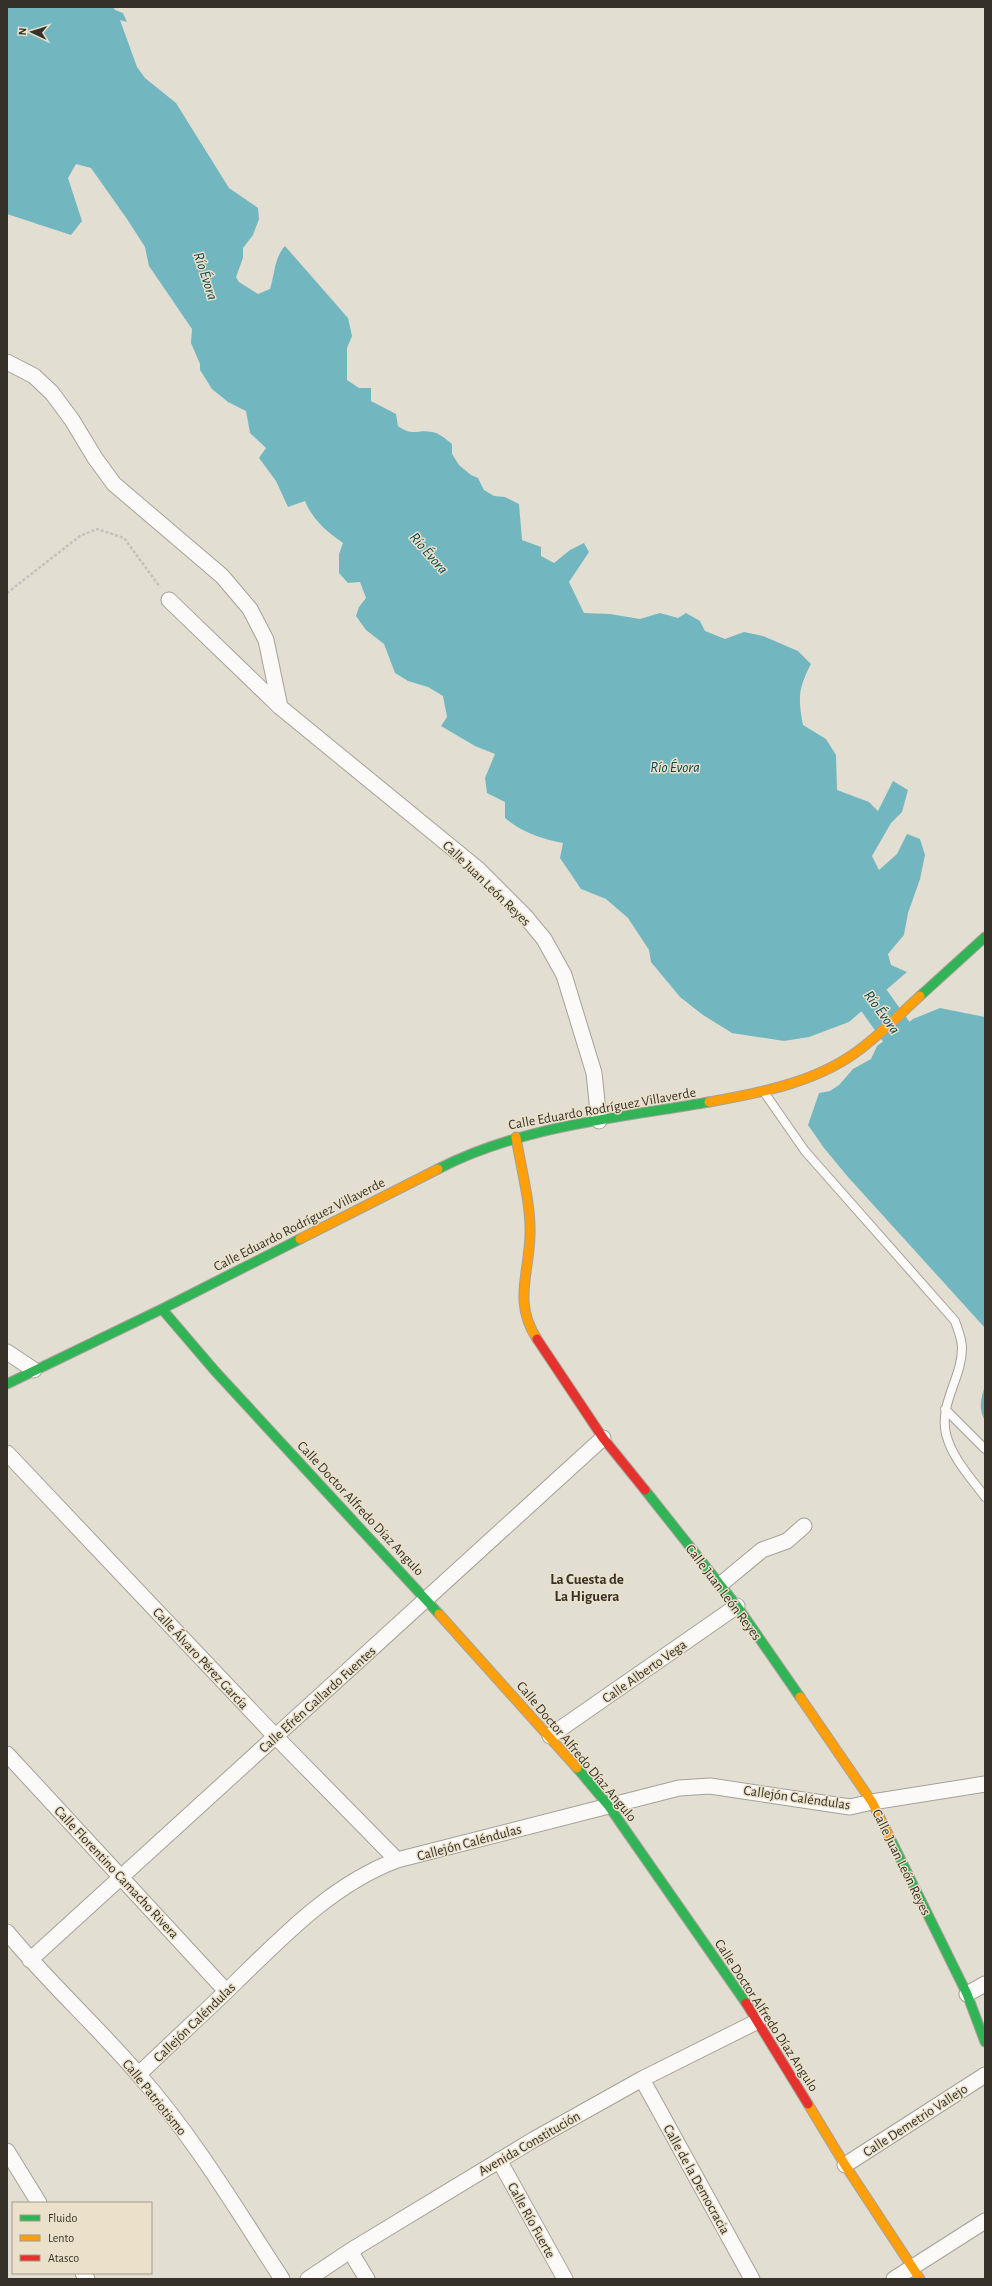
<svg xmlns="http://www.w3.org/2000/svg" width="992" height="2286" font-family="'Alegreya Sans',sans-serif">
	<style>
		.water { fill: #72b7c0 }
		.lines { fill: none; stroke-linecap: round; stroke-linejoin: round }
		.river { stroke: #72b7c0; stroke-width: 33 }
		.lane-casing { stroke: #a5a198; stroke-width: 10 }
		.street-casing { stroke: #a5a198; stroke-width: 17 }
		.fast-casing { stroke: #a5a198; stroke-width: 11 }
		.slow-casing { stroke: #a5a198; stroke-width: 11 }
		.jam-casing { stroke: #a5a198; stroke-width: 11 }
		.path { stroke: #c3c1bc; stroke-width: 2.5; stroke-dasharray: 3 2; stroke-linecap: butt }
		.lane { stroke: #fbfaf8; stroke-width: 8 }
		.street { stroke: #fbfaf8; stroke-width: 15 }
		.fast { stroke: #30b455; stroke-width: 9 }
		.slow { stroke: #ff9f0a; stroke-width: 9 }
		.jam { stroke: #e5322d; stroke-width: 9 }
		.labels { text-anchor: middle; stroke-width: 3; stroke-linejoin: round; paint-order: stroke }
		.street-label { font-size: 14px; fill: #353128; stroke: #ebe1ca }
		.water-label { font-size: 15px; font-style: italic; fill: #07444e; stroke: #ebe1ca }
		.neighbourhood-label { font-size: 15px; font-weight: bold; fill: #353128; stroke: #ebe1ca }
	</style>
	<rect width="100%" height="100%" fill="#e3ded2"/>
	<path class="water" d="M 7,7 L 113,7 L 115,10 L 123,13 L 127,22 L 120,20 L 137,67 L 145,78 L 176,103 L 229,188 L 258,208 L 259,219 L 253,235 L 243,248 L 243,258 L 236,277 L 239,282 L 258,294 L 270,289 C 275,274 274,258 285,246 L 348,318 L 352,336 L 347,348 L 347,380 L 359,388 L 371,388 L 371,401 L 396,414 L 398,426 C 413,437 417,429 432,432 C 439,433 446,439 452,444 L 452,454 L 459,465 L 471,475 L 478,478 L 484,490 L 494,496 L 505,497 L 519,504 L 522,540 L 541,547 L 541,556 L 554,563 L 570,550 L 584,543 L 589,552 L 569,582 L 584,613 L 610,614 L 640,619 L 660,613 L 678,618 L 686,613 L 700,621 L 705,631 L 725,639 L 744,632 L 763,636 L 798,651 L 811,664 C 798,689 798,698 803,725 L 826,739 L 836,755 L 837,790 L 869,802 L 878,811 L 893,781 L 908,790 L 902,812 L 891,823 L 872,856 L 879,870 L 897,854 L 907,834 L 920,839 L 925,855 L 920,879 L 908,913 L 904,935 L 888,954 L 891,965 L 907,972 L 849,1022 L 809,1037 L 784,1041 L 732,1033 L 703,1015 L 680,997 L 651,962 L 649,950 L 628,918 L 606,899 L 581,889 L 560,858 L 563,843 C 542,839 521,832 505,818 L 505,802 L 487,793 L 485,778 L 495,754 L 475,746 L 441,726 L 447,717 L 443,696 L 428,687 L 408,681 L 395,673 L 384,644 L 366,630 L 356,616 L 359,607 L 366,598 L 360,582 L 348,583 L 339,573 L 339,554 L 343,543 C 326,531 313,520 305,501 L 288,507 L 276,481 L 259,458 L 266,448 L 250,433 L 246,411 L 228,402 L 212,389 L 200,370 L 200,364 L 191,343 L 192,329 L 149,266 L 145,247 L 127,219 L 91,168 L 76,164 L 68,178 L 82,221 L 71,235 L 7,214 Z
		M 940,1008 L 985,1017 L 985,1328 L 848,1177 L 824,1148 L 808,1125 L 819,1093 L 830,1091 L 839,1085 L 853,1069 L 871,1059 L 877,1046 L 913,1019 Z
		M 985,1385 L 985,1421 C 978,1408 981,1399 985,1385 Z"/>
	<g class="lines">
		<path class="river" d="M 848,964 L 910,1051"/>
		<g class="lane-casing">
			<path id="lane" d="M 764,1092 L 805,1151 L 955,1321 C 958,1330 962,1339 962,1348 C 962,1378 939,1403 946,1434 C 952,1458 971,1478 985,1497
				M 945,1409 L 985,1449"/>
		</g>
		<g class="street-casing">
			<path id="street" d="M 7,362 L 34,376 L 52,393 L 72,420 L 95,458 L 114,484 L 222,576 L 250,609 L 266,640 L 280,707
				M 169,600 L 280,707 L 478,869 L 525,916 L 544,939 L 564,975 L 594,1073 L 599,1121
				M 7,1352 L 34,1370
				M 7,1453 L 276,1737 L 397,1860
				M 721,1584 L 762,1550 L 787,1541 L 804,1526
				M 550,1736 L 737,1606
				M 7,1754 L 226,1991
				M 7,1932 C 48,1982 96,2025 138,2074 C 193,2136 237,2210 282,2279
				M 30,1960 L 603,1438
				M 967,1994 L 985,1984
				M 139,2074 C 171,2043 204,2013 236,1982 C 284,1935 333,1884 397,1860 L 679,1788 L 710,1786 L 850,1807 L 872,1802 L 985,1784
				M 642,2079 L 752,2279
				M 7,2151 L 39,2203
				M 499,2160 L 565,2279
				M 845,2165 L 985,2075
				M 350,2251 L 367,2279
				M 83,2273 L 87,2279
				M 308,2279 L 350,2251 L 533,2140 L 642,2079 L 758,2021
				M 894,2279 L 985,2221"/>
		</g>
		<g class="fast-casing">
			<path id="fast" d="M 920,996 L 985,937
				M 438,1169 C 521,1126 617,1118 709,1102
				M 162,1309 L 215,1371 L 439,1614
				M 7,1384 L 162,1309 L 300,1239
				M 645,1490 L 737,1606 L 800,1697
				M 577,1768 L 608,1805 L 746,2003
				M 890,1838 L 967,1994 L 985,2042"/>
		</g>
		<g class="slow-casing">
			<path id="slow" d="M 709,1102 C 759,1093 813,1083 855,1053 C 879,1036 899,1015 920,996
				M 516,1137 C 521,1169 531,1203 530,1235 C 529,1275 513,1302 537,1339
				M 300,1239 L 438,1169
				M 439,1614 L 577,1768
				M 800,1697 L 872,1802 L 890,1838
				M 808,2104 L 845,2165 L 920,2279"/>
		</g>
		<g class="jam-casing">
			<path id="jam" d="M 537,1339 L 603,1438 L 645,1490
				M 746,2003 L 808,2104"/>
		</g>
		<path class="path" d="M 7,593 L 80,536 L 97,529 L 124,538 L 160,587"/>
		<use href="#lane" class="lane"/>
		<use href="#street" class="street"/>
		<use href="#fast" class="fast"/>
		<use href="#slow" class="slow"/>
		<use href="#jam" class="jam"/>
	</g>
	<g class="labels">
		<g class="street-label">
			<text transform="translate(487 883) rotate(44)" y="5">Calle Juan León Reyes</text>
			<text transform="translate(602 1108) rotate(-10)" y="5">Calle Eduardo Rodríguez Villaverde</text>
			<text transform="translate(299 1224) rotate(-27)" y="5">Calle Eduardo Rodríguez Villaverde</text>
			<text transform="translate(361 1508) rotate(47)" y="5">Calle Doctor Alfredo Díaz Angulo</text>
			<text transform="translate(724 1592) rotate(53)" y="5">Calle Juan León Reyes</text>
			<text transform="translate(201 1658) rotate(47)" y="5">Calle Álvaro Pérez García</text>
			<text transform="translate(644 1671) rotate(-35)" y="5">Calle Alberto Vega</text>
			<text transform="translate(317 1699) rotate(-42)" y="5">Calle Efrén Gallardo Fuentes</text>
			<text transform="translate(577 1751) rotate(50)" y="5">Calle Doctor Alfredo Díaz Angulo</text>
			<text transform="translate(797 1797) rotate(8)" y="5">Callejón Caléndulas</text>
			<text transform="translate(469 1842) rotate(-15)" y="5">Callejón Caléndulas</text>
			<text transform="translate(902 1862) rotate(64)" y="5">Calle Juan León Reyes</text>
			<text transform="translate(117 1872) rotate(47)" y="5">Calle Florentino Camacho Rivera</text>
			<text transform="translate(767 2015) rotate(57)" y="5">Calle Doctor Alfredo Díaz Angulo</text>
			<text transform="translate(194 2022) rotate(-44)" y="5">Callejón Caléndulas</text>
			<text transform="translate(155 2097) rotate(51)" y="5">Calle Patriotismo</text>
			<text transform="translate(915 2120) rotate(-33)" y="5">Calle Demetrio Vallejo</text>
			<text transform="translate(529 2143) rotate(-30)" y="5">Avenida Constitución</text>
			<text transform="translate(697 2179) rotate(61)" y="5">Calle de la Democracia</text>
			<text transform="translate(532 2220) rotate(61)" y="5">Calle Río Fuerte</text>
		</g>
		<g class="water-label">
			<text transform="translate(206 276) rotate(72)" y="5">Río Évora</text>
			<text transform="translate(429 553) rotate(49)" y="5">Río Évora</text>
			<text x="675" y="772">Río Évora</text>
			<text transform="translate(882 1012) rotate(54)" y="5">Río Évora</text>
		</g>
		<g class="neighbourhood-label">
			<text x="587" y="1584">La Cuesta de<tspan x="587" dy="17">La Higuera</tspan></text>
		</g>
	</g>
	<rect width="992" height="2286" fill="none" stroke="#353128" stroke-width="16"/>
	<rect x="12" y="2202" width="140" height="72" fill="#ebe1ca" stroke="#a29b89"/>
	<rect x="20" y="2215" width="20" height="6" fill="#30b455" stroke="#a29b89"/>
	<text x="48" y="2222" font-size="12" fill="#353128">Fluido</text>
	<rect x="20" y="2235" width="20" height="6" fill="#ff9f0a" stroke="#a29b89"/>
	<text x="48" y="2242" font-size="12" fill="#353128">Lento</text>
	<rect x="20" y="2255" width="20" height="6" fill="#e5322d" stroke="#a29b89"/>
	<text x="48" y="2262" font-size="12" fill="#353128">Atasco</text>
	<g transform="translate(32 32) rotate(274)" stroke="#ebe1ca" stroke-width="3" paint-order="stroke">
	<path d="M0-3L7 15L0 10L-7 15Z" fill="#353128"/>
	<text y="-6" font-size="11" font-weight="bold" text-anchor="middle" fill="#353128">N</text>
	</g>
</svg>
